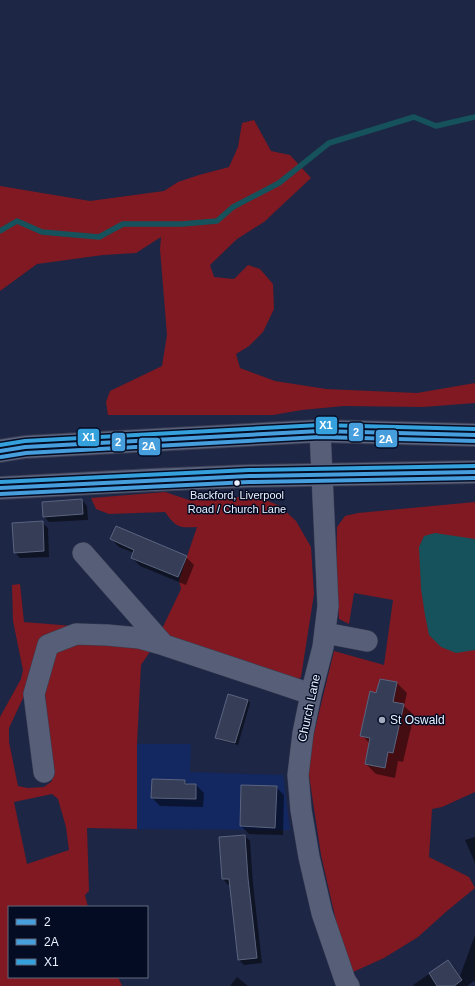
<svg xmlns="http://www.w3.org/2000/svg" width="475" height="986" font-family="Arial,sans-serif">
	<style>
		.built { fill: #132761 }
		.green { fill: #801921; fill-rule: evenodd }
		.water { fill: #16525b }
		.shadow { fill: #0007 }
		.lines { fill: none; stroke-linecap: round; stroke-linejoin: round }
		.stream { stroke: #16525b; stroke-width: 5.5 }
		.building { fill: #353d57; stroke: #5b647f }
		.minor-casing { stroke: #3a3e54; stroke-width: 22 }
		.highway-casing { stroke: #3a3e54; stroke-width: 24 }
		.minor { stroke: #565f77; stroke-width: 21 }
		.highway { stroke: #59627c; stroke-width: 22 }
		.bus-1-casing { stroke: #040c24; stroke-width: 7 }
		.bus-2-casing { stroke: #040c24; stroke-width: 7 }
		.bus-3-casing { stroke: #040c24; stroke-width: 7 }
		.bus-1 { stroke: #469edd; stroke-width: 4 }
		.bus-2 { stroke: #469edd; stroke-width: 4 }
		.bus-3 { stroke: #34a1dd; stroke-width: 4 }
		.bus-dot { fill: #eaf1ff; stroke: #040c24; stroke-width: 1.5 }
		.poi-dot { fill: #a2aabe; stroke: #040c24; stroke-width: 1.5 }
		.labels { text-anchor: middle; stroke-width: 3; stroke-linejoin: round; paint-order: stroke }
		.bus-label { font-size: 11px; fill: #eaf1ff; stroke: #040c24 }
		.street-label { font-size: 12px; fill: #eaf1ff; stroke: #040c24 }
		.poi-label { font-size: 12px; fill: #eaf1ff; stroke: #040c24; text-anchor: start }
		.line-badge { stroke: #040c24; stroke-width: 1.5 }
		.badge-label { font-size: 11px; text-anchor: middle; font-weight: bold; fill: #fff }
	</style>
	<rect width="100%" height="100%" fill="#1d2645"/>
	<path class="built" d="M 137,744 L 191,744 L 190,772 L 283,775 L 290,830 L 137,829 Z"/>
	<path class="green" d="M 254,120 L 271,151 L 290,155 L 311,178 L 264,222 L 237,239 L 210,265 L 214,277 L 234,279 L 248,265 L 260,269 L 273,284 L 274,309 L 263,332 L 249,346 L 236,354 L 240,368 L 275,381 L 326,389 L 417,393 L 475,383 L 475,403 L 423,407 L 344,406 L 302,410 L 273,415 L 108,415 L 106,402 L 110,391 L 162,366 L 167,335 L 160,249 L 161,237 L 136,253 L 103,255 L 37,264 L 0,291 L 0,186 L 90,201 L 164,191 L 178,182 L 199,175 L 229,167 L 238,147 L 242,123 Z
		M 165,492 L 189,500 L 256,496 L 280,506 L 296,521 L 311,547 L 314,594 L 301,677 L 298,680 L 160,633 L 181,589 L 179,580 L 197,527 C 178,528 176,527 165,512 L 109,514 L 96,509 L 91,498 Z
		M 475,502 L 475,792 L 442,807 L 432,809 L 429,857 L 469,877 L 475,888 L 447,911 L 418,937 L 384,958 L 353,972 L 339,934 L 321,855 L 307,762 L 334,651 L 384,665 L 393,600 L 354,593 L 349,624 L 339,619 L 336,579 L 337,527 L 345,516 L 358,513 Z
		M 20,584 L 24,622 L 97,628 L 67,629 L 31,681 L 9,728 L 9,742 L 18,786 L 28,788 L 44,787 L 52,781 L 48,746 L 45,693 L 46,669 L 54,654 L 82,638 L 151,650 L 141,665 L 137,744 L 137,829 L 87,828 L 89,891 L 85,895 L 88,907 L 9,907 L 9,977 L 118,977 L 122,986 L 0,986 L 0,717 L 21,679 L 23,670 L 13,621 L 12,585 ZM 52,794 L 58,799 L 66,827 L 69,850 L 27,864 L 14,802 Z"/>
	<path class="water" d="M 435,533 L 475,539 L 475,650 L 456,653 L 441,647 L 429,635 L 425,615 L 421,589 L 419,547 L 424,536 Z"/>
	<path class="shadow" d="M 82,500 L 87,506 L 88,520 L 49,522 L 44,517 Z
		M 42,522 L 48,528 L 49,557 L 20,558 L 15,553 Z
		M 111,539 L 186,557 L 194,565 L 186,585 L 140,566 L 132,558 L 134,553 L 119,547 Z
		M 397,683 L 407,693 L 404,706 L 414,715 L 403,762 L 398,761 L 395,778 L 376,774 L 366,764 L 370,744 L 362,735 L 377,694 Z
		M 248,700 L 250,703 L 238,745 L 219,740 L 216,737 Z
		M 185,781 L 189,785 L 196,785 L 204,793 L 203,807 L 160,806 L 152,798 Z
		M 276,787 L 284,795 L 283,835 L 249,834 L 241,826 Z
		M 245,836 L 250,841 L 253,884 L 262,963 L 244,965 L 239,960 L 230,884 L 228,885 L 223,879 L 220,837 Z
		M 475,837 L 475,863 L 465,840 Z
		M 475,935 L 475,982 L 474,981 L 467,986 L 414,986 L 413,985 L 448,961 L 454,967 L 460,976 Z
		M 237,977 L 248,986 L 230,986 Z"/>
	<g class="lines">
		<path class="stream" d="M 0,231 L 17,221 L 42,232 L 99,237 L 123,224 L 182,224 L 217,221 L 233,207 L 279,183 L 329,143 L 414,117 L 436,126 L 475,117"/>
	</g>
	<path class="building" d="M 82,499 L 83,514 L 43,517 L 42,502 Z
		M 43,521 L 44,551 L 14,553 L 12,523 Z
		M 116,526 L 187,556 L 178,577 L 131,558 L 134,550 L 110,539 Z
		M 380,679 L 397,682 L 393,702 L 404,704 L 393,753 L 388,752 L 385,768 L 365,764 L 370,738 L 360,736 L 370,691 L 376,693 Z
		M 228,694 L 248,700 L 235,743 L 215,738 Z
		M 152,779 L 185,780 L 185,784 L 196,784 L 196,799 L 151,798 Z
		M 241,785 L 277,786 L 275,828 L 240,826 Z
		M 245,835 L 248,878 L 257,958 L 238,960 L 229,879 L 222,879 L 219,837 Z
		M 448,960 L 462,980 L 454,986 L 437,986 L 429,973 Z"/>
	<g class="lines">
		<g class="minor-casing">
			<path id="minor" d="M 320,431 L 328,606 L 323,647 L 311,694 L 303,733 L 298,775 L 301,810 L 309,857 L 322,913 L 345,980 L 349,986
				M 83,553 L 164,645
				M 325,633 L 367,641
				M 44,772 L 34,694 L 48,645 L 76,634 L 107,635 L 139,638 L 164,645 L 311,694"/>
		</g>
		<g class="highway-casing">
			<path id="highway" d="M 0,451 L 25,447 L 320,431 L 475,435
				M 0,488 L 152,480 L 249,476 L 475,472"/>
		</g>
		<use href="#minor" class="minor"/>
		<use href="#highway" class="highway"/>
		<g class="bus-1-casing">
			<path id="bus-1" d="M 0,451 L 25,447 L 320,431 L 475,435
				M 0,488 L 249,476 L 475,472"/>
		</g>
		<g class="bus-2-casing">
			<path id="bus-2" d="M 1,457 L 26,453 L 320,437 L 475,441
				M 0,494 L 249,482 L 475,478"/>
		</g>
		<g class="bus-3-casing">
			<path id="bus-3" d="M 0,445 L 25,441 L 320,425 L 475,429
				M 0,482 L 249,470 L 475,466"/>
		</g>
		<use href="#bus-1" class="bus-1"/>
		<use href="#bus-2" class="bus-2"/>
		<use href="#bus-3" class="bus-3"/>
	</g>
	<circle class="bus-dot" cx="237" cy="483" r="3.5"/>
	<circle class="poi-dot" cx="382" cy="720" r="4"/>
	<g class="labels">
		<g class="bus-label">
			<text x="237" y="499">Backford, Liverpool<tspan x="237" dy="14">Road / Church Lane</tspan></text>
		</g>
		<g class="street-label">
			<text transform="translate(309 708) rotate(-78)" y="4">Church Lane</text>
		</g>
		<g class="poi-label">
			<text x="390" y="724">St Oswald</text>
		</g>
	</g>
	<g class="line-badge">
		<rect x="315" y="416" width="23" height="19" rx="4" fill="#34a1dd"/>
		<rect x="348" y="422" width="16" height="20" rx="4" fill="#469edd"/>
		<rect x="77" y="428" width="23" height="19" rx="4" fill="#34a1dd"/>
		<rect x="375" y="429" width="23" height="19" rx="4" fill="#469edd"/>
		<rect x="111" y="432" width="15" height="20" rx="4" fill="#469edd"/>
		<rect x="138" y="437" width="23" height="19" rx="4" fill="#469edd"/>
	</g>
	<g class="badge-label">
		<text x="326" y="429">X1</text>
		<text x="356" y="436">2</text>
		<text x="89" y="441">X1</text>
		<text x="386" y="443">2A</text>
		<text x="118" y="446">2</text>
		<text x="149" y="450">2A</text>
	</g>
	<rect x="8" y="906" width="140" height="72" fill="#040c24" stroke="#60687c"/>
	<rect x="16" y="919" width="20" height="6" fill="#469edd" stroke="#60687c"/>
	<text x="44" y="926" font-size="12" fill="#eaf1ff">2</text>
	<rect x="16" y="939" width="20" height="6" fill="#469edd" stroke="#60687c"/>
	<text x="44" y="946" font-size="12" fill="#eaf1ff">2A</text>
	<rect x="16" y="959" width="20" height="6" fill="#34a1dd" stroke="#60687c"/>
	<text x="44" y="966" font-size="12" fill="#eaf1ff">X1</text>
</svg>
